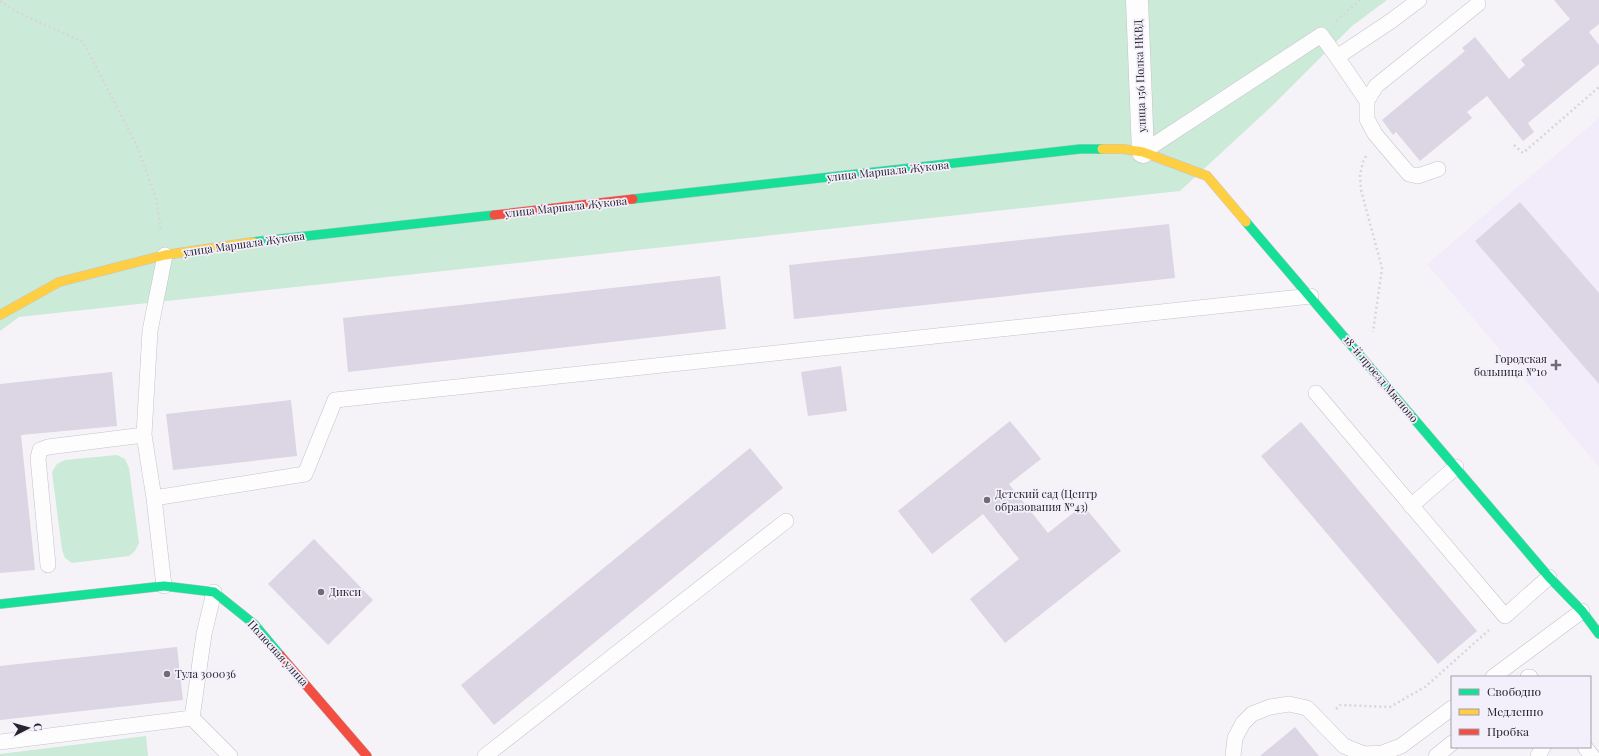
<svg xmlns="http://www.w3.org/2000/svg" width="1599" height="756" font-family="'Playfair Display',serif">
	<style>
		.built { fill: #f2ecfa }
		.green { fill: #cbead8 }
		.building { fill: #dbd5e4 }
		.lines { fill: none; stroke-linecap: round; stroke-linejoin: round }
		.lane-casing { stroke: #c5c2ca; stroke-width: 16 }
		.street-casing { stroke: #c5c2ca; stroke-width: 23 }
		.fast-casing { stroke: #c5c2ca; stroke-width: 10 }
		.slow-casing { stroke: #c5c2ca; stroke-width: 10 }
		.jam-casing { stroke: #c5c2ca; stroke-width: 10 }
		.path { stroke: #d7d6d9; stroke-width: 2.5; stroke-dasharray: 2 3; stroke-linecap: butt }
		.lane { stroke: #fefdfe; stroke-width: 15 }
		.street { stroke: #fefdfe; stroke-width: 22 }
		.fast { stroke: #16e098; stroke-width: 9 }
		.slow { stroke: #ffcf43; stroke-width: 9 }
		.jam { stroke: #f24e42; stroke-width: 9 }
		.poi-dot { fill: #706c75; stroke: #f4f0fb; stroke-width: 1.5 }
		.labels { text-anchor: middle; stroke-width: 3.5; stroke-linejoin: round; paint-order: stroke }
		.street-label { font-size: 11px; fill: #28242e; stroke: #f4f0fb }
		.poi-label { font-size: 11px; fill: #28242e; stroke: #f4f0fb; text-anchor: start }
	</style>
	<rect width="100%" height="100%" fill="#f5f3f8"/>
	<path class="built" d="M 1599,118 L 1599,467 L 1427,264 Z"/>
	<path class="green" d="M 0,0 L 1387,0 L 1352,26 L 1271,107 L 1180,191 L 19,317 L 0,331 Z
		M 117,455 L 125,459 L 129,468 L 139,543 L 135,551 L 129,556 L 72,563 L 65,558 L 62,550 L 52,472 L 57,464 L 65,460 Z
		M 146,736 L 148,756 L 0,756 L 0,754 Z"/>
	<path class="building" d="M 1554,0 L 1599,0 L 1599,24 L 1589,32 L 1599,45 L 1599,64 L 1528,123 L 1534,132 L 1523,141 L 1487,96 L 1467,112 L 1472,118 L 1420,161 L 1396,132 L 1393,135 L 1382,120 L 1465,51 L 1462,48 L 1475,37 L 1509,79 L 1525,65 L 1521,60 L 1570,19 Z
		M 1520,202 L 1599,293 L 1599,384 L 1475,241 Z
		M 1169,224 L 1175,278 L 794,319 L 789,265 Z
		M 720,276 L 726,329 L 348,372 L 343,318 Z
		M 841,366 L 847,411 L 808,416 L 801,372 Z
		M 112,372 L 117,426 L 21,435 L 35,570 L 0,573 L 0,384 Z
		M 291,400 L 297,456 L 173,470 L 166,414 Z
		M 1010,421 L 1041,459 L 1009,484 L 1048,533 L 1083,505 L 1121,551 L 1005,643 L 970,599 L 1019,559 L 983,514 L 932,554 L 898,511 Z
		M 1301,422 L 1477,631 L 1438,664 L 1261,456 Z
		M 750,448 L 783,488 L 494,725 L 461,685 Z
		M 314,539 L 373,600 L 328,645 L 268,584 Z
		M 177,647 L 183,700 L 0,720 L 0,666 Z
		M 1295,727 L 1319,756 L 1260,756 Z"/>
	<g class="lines">
		<g class="lane-casing">
			<path id="lane" d="M 1337,57 L 1367,101
				M 1143,152 L 1321,35 L 1337,57 L 1391,21 L 1419,0
				M 1438,169 L 1418,176 L 1409,174 L 1375,134 L 1367,119 L 1367,101 L 1376,86 L 1478,4
				M 1316,393 L 1505,616 L 1549,577
				M 154,498 L 305,474 L 335,400 L 1311,296
				M 1411,506 L 1456,467
				M 48,565 L 38,458 L 40,450 L 48,447 L 144,435
				M 164,586 L 154,498 L 144,435 L 150,331 L 165,255
				M 1493,677 L 1582,611
				M 1528,677 L 1530,677
				M 192,718 L 230,756
				M 0,742 L 192,718 L 204,634 L 214,592
				M 1585,747 L 1592,756
				M 485,756 L 786,521
				M 1233,756 L 1235,738 L 1243,723 L 1252,714 L 1270,707 L 1289,704 L 1307,708 L 1344,746 L 1364,754 L 1382,753 L 1401,746 L 1452,708
				M 1436,756 L 1452,743
				M 1538,756 L 1543,747"/>
		</g>
		<g class="street-casing">
			<path id="street" d="M 1137,0 L 1143,152"/>
		</g>
		<g class="fast-casing">
			<path id="fast" d="M 633,199 L 1080,149 L 1102,149
				M 1246,222 L 1549,577 L 1582,611 L 1599,634
				M 253,242 L 494,215
				M 0,604 L 164,586 L 214,592 L 254,624 L 280,655"/>
		</g>
		<g class="slow-casing">
			<path id="slow" d="M 1102,149 L 1123,149 L 1143,152 L 1207,176 L 1246,222
				M 0,315 L 59,282 L 165,255 L 253,242"/>
		</g>
		<g class="jam-casing">
			<path id="jam" d="M 494,215 L 633,199
				M 280,655 L 367,756"/>
		</g>
		<path class="path" d="M 0,1 L 17,12 L 83,42 L 137,146 L 156,198 L 161,231
			M 1336,21 L 1360,0
			M 1514,145 L 1523,153 L 1599,87
			M 1366,156 L 1363,162 L 1360,175 L 1361,190 L 1382,268 L 1373,332
			M 1336,709 L 1340,705 L 1390,707 L 1425,687 L 1489,630"/>
		<use href="#lane" class="lane"/>
		<use href="#street" class="street"/>
		<use href="#fast" class="fast"/>
		<use href="#slow" class="slow"/>
		<use href="#jam" class="jam"/>
	</g>
	<g class="poi-dot">
		<path d="M1554 359h4v4h4v4h-4v4h-4v-4h-4v-4h4z"/>
		<circle cx="987" cy="500" r="4"/>
		<circle cx="321" cy="592" r="4"/>
		<circle cx="167" cy="674" r="4"/>
	</g>
	<g class="labels">
		<g class="street-label">
			<text transform="translate(1140 76) rotate(-92)" y="4">улица 156 Полка НКВД</text>
			<text transform="translate(888 171) rotate(-6)" y="4">улица Маршала Жукова</text>
			<text transform="translate(566 207) rotate(-6)" y="4">улица Маршала Жукова</text>
			<text transform="translate(244 244) rotate(-8)" y="4">улица Маршала Жукова</text>
			<text transform="translate(1381 379) rotate(50)" y="4">18-й проезд Мясново</text>
			<text transform="translate(278 653) rotate(48)" y="4">Полюсная улица</text>
		</g>
		<g class="poi-label">
			<text x="1547" y="363" text-anchor="end">Городская<tspan x="1547" dy="13">больница №10</tspan></text>
			<text x="995" y="498">Детский сад (Центр<tspan x="995" dy="13">образования №43)</tspan></text>
			<text x="329" y="596">Дикси</text>
			<text x="175" y="678">Тула 300036</text>
		</g>
	</g>
	<rect x="1451" y="676" width="140" height="72" fill="#f4f0fb" stroke="#a29ea9"/>
	<rect x="1459" y="689" width="20" height="6" fill="#16e098" stroke="#a29ea9"/>
	<text x="1487" y="696" font-size="12" fill="#28242e">Свободно</text>
	<rect x="1459" y="709" width="20" height="6" fill="#ffcf43" stroke="#a29ea9"/>
	<text x="1487" y="716" font-size="12" fill="#28242e">Медленно</text>
	<rect x="1459" y="729" width="20" height="6" fill="#f24e42" stroke="#a29ea9"/>
	<text x="1487" y="736" font-size="12" fill="#28242e">Пробка</text>
	<g transform="translate(28 728) rotate(84)" stroke="#f4f0fb" stroke-width="3" paint-order="stroke">
	<path d="M0-3L7 15L0 10L-7 15Z" fill="#28242e"/>
	<text y="-6" font-size="11" font-weight="bold" text-anchor="middle" fill="#28242e">С</text>
	</g>
</svg>
